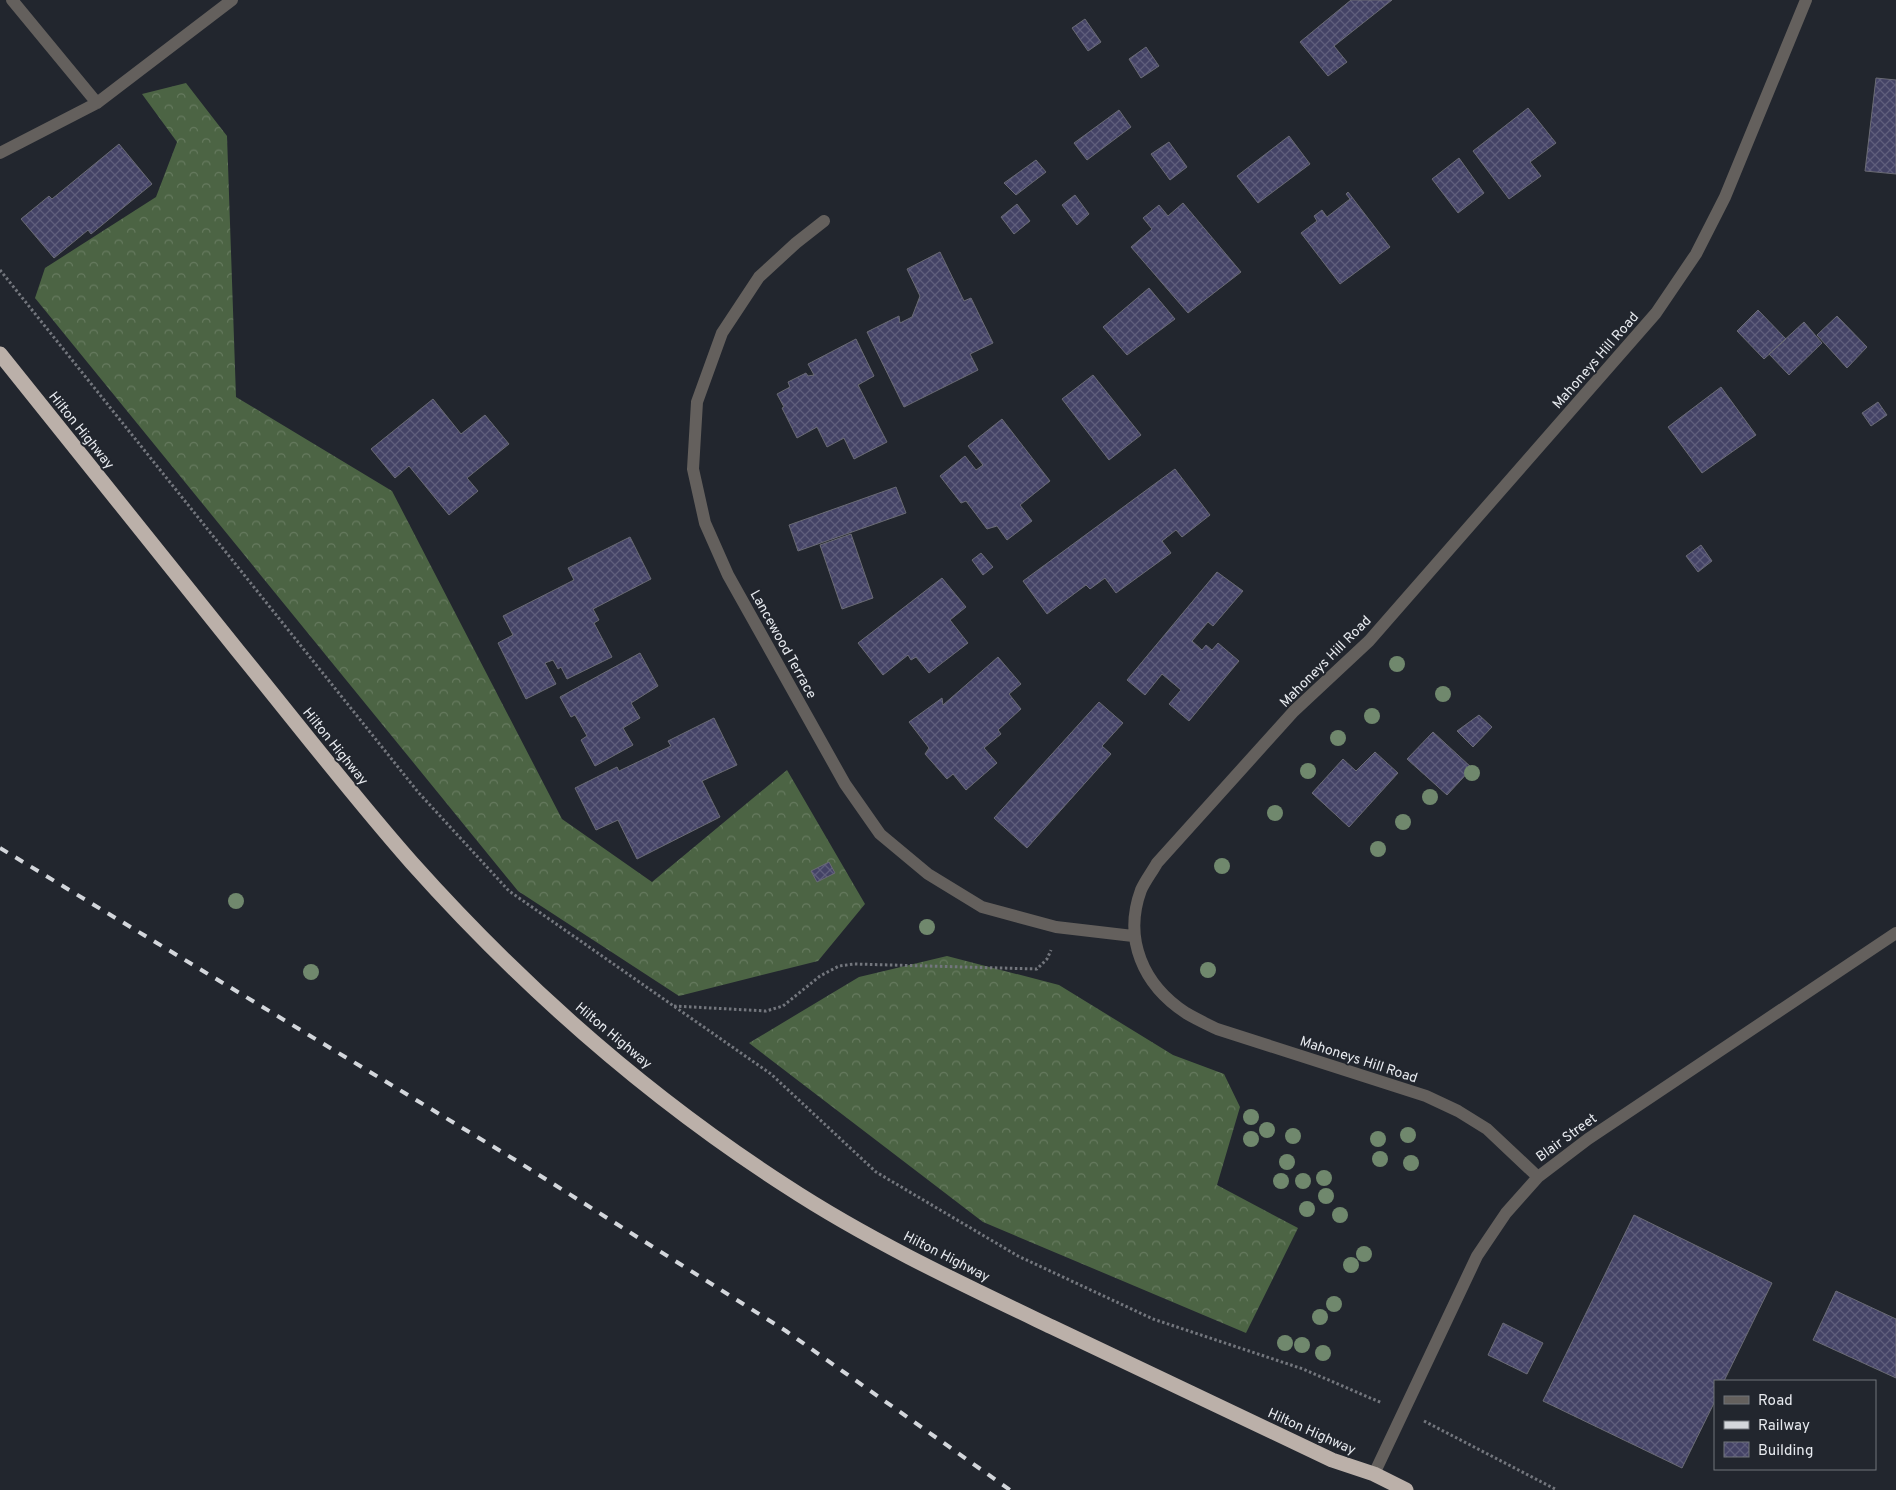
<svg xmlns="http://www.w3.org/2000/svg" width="1896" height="1490" font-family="Overpass,sans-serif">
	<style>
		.forest { fill: url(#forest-crowns) }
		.building { fill: url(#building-cross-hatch); stroke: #6a6b75 }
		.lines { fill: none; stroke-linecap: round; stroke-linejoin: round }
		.path { stroke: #73767d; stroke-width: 3; stroke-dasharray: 2.5 2.5; stroke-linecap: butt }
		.lane { stroke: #64605d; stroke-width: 12 }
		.street { stroke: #64605d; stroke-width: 12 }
		.highway { stroke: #bbb0a9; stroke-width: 15 }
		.rail { stroke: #d3d6db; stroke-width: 4; stroke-dasharray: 9 9; stroke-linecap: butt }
		.tree { fill: #70886d }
		.labels { text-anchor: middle; stroke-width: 4; stroke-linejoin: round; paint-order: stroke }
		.street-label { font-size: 14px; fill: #e7eaef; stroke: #22262e }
	</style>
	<defs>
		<pattern id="forest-crowns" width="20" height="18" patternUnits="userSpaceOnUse" patternTransform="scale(1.25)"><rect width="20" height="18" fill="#4c6444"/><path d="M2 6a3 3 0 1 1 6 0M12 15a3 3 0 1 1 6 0" fill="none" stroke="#667a5f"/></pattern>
		<pattern id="building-cross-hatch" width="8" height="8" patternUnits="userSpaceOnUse" patternTransform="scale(1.25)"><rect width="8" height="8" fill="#444366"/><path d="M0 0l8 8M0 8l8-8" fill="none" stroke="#5f5e7c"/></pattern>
	</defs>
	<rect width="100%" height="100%" fill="#22262e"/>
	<path class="forest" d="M 186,83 L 227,136 L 236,397 L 392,491 L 562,819 L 652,882 L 787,770 L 865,904 L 818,961 L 679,996 L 518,891 L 35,298 L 45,268 L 156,197 L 177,142 L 142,94 Z
		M 947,956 L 1059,985 L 1173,1055 L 1224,1074 L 1240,1107 L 1217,1185 L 1298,1228 L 1246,1333 L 983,1222 L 749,1043 L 859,977 Z"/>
	<path class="building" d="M 1351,0 L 1392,0 L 1334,46 L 1347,62 L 1328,76 L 1300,42 Z
		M 1085,19 L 1101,42 L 1088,51 L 1072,28 Z
		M 1146,47 L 1159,66 L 1141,78 L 1129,59 Z
		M 1876,78 L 1896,80 L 1896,174 L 1865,171 Z
		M 1528,108 L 1556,143 L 1530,162 L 1541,176 L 1509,199 L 1473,151 Z
		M 1119,110 L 1131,127 L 1087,160 L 1074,143 Z
		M 1289,136 L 1310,164 L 1258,203 L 1237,176 Z
		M 1169,142 L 1187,167 L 1170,180 L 1151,154 Z
		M 119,144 L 152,184 L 91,234 L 88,230 L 54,258 L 21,219 L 49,196 L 52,199 Z
		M 1459,158 L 1484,193 L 1458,213 L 1432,179 Z
		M 1036,160 L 1046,172 L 1016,195 L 1004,183 Z
		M 1348,192 L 1390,247 L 1340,284 L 1301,233 L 1317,221 L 1314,216 L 1322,210 L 1327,217 L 1350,199 L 1346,194 Z
		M 1075,195 L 1089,214 L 1077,225 L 1062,205 Z
		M 1183,203 L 1241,272 L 1188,313 L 1131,247 L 1152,229 L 1143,218 L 1159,205 L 1168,216 Z
		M 1017,204 L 1030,221 L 1014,234 L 1001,217 Z
		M 940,252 L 964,301 L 971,298 L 993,343 L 970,354 L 978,370 L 904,407 L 867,332 L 899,316 L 900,323 L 912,317 L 920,296 L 907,269 Z
		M 1149,288 L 1175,319 L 1127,355 L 1103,327 Z
		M 1758,310 L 1786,339 L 1764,359 L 1737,331 Z
		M 1837,316 L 1867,347 L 1847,368 L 1817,335 Z
		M 1804,322 L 1822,343 L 1789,375 L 1769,354 Z
		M 856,339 L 874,376 L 858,385 L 887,442 L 854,459 L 844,438 L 827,447 L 817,427 L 797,438 L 782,408 L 784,407 L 777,394 L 790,387 L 788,382 L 806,373 L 808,376 L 814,375 L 808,364 Z
		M 1093,375 L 1141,435 L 1109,460 L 1062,399 Z
		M 1721,387 L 1756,435 L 1702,473 L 1668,427 Z
		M 433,399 L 461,434 L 485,415 L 509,444 L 467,478 L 478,491 L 449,515 L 409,466 L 395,478 L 371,449 Z
		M 1878,402 L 1887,415 L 1871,426 L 1862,413 Z
		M 1002,419 L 1050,481 L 1020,505 L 1032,521 L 1007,540 L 997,526 L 987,529 L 966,501 L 961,503 L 940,476 L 965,456 L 976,470 L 983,465 L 968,446 Z
		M 1175,469 L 1210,515 L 1182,537 L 1176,530 L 1162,541 L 1171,553 L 1116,593 L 1105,578 L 1090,589 L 1086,585 L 1047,614 L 1023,581 Z
		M 896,487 L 906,513 L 798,551 L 789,525 Z
		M 851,534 L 873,598 L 842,609 L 820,545 Z
		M 630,537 L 651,579 L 593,609 L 599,620 L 594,623 L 612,657 L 567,679 L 561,667 L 558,669 L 553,660 L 545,663 L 556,684 L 526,699 L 498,643 L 513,635 L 503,616 L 574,580 L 568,568 Z
		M 1701,545 L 1712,561 L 1698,572 L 1686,556 Z
		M 981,553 L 993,567 L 983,575 L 972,560 Z
		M 1217,572 L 1243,591 L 1213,626 L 1208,622 L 1192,641 L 1202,650 L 1206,645 L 1212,650 L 1218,643 L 1239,661 L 1189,721 L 1169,704 L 1181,690 L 1162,674 L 1145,695 L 1127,680 Z
		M 942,578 L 966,607 L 950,620 L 968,643 L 929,673 L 916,657 L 911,660 L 908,655 L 883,675 L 858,643 Z
		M 640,653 L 658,686 L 631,703 L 640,718 L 623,728 L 633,745 L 595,766 L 581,740 L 587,736 L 575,715 L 571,717 L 560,697 Z
		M 998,657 L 1021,684 L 1009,694 L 1021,709 L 998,730 L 1001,734 L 984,748 L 997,763 L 966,790 L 953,774 L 947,779 L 925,754 L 929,748 L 909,722 L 942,698 L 943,705 Z
		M 1099,702 L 1123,723 L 1102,746 L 1111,754 L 1027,848 L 994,818 Z
		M 1479,715 L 1492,727 L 1473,747 L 1457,731 Z
		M 714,718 L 737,765 L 702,781 L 720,817 L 637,859 L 618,820 L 596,830 L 575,788 L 617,767 L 619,771 L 671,746 L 668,741 Z
		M 1433,732 L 1472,768 L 1447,795 L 1407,759 Z
		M 1375,752 L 1398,773 L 1349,827 L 1312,793 L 1343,759 L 1356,771 Z
		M 829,862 L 835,873 L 817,882 L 811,871 Z
		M 1634,1215 L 1772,1283 L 1724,1381 L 1715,1381 L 1715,1401 L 1682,1468 L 1543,1401 Z
		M 1836,1291 L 1896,1319 L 1896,1378 L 1813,1340 Z
		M 1503,1323 L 1543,1343 L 1527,1374 L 1488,1355 Z"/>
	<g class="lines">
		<path class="path" d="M 0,270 L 418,792 L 509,891 L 771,1074 L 876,1172 L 1018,1256 L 1153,1319 L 1303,1369 L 1382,1403
			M 674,1006 L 766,1011 L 783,1006 L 820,976 L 839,966 L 854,964 L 1037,969 L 1047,959 L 1051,950
			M 1424,1421 L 1557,1490"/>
		<path class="lane" d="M 12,0 L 97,103
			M 0,153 L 97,103 L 232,0"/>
		<path class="street" d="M 824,221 L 796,243 L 759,277 L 722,333 L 697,402 L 693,469 L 705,523 L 728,575 L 845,784 L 880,834 L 928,874 L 982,907 L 1056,927 L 1133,936
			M 1538,1177 L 1487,1129 L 1458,1111 L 1426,1096 L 1217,1029 C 1207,1024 1196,1019 1186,1013 C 1143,985 1123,939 1141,890 C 1145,881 1152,872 1157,863 L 1294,711 L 1369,641 L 1656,313 L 1696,254 L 1725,197 L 1806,0
			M 1374,1474 L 1477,1256 L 1506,1213 L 1538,1177 L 1588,1139 L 1896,933"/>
		<path class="highway" d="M 0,354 C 79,453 159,552 238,651 C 296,722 352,795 412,863 C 522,986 648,1097 786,1186 C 870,1241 962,1284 1052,1327 C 1145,1371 1239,1416 1332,1460 L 1374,1474 L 1406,1490"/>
		<path class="rail" d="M 0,848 L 517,1161 L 786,1331 L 1010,1490"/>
	</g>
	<g class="tree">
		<circle cx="1397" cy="664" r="8"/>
		<circle cx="1443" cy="694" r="8"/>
		<circle cx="1372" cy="716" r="8"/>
		<circle cx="1338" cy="738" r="8"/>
		<circle cx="1308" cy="771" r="8"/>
		<circle cx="1472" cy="773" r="8"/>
		<circle cx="1430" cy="797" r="8"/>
		<circle cx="1275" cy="813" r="8"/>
		<circle cx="1403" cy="822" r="8"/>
		<circle cx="1378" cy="849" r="8"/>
		<circle cx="1222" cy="866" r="8"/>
		<circle cx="236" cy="901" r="8"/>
		<circle cx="927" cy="927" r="8"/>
		<circle cx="1208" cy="970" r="8"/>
		<circle cx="311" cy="972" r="8"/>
		<circle cx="1251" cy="1117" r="8"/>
		<circle cx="1267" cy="1130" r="8"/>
		<circle cx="1408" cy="1135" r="8"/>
		<circle cx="1293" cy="1136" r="8"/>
		<circle cx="1251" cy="1139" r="8"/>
		<circle cx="1378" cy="1139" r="8"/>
		<circle cx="1380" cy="1159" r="8"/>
		<circle cx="1287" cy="1162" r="8"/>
		<circle cx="1411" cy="1163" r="8"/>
		<circle cx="1324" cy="1178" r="8"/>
		<circle cx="1281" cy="1181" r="8"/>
		<circle cx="1303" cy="1181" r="8"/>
		<circle cx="1326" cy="1196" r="8"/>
		<circle cx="1307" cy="1209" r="8"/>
		<circle cx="1340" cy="1215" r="8"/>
		<circle cx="1364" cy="1254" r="8"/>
		<circle cx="1351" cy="1265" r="8"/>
		<circle cx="1334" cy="1304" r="8"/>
		<circle cx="1320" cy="1317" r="8"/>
		<circle cx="1285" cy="1343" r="8"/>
		<circle cx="1302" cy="1345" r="8"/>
		<circle cx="1323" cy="1353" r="8"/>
	</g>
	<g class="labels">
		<g class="street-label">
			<text transform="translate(1595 360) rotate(-49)" y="5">Mahoneys Hill Road</text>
			<text transform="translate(82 430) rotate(51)" y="5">Hilton Highway</text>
			<text transform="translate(784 644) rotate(61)" y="5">Lancewood Terrace</text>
			<text transform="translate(1325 661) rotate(-45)" y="5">Mahoneys Hill Road</text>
			<text transform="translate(336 746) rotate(51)" y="5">Hilton Highway</text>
			<text transform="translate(614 1035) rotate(40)" y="5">Hilton Highway</text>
			<text transform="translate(1359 1059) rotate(18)" y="5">Mahoneys Hill Road</text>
			<text transform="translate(1566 1137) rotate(-36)" y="5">Blair Street</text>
			<text transform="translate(947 1256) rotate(27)" y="5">Hilton Highway</text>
			<text transform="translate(1312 1431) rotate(24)" y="5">Hilton Highway</text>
		</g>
	</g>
	<rect x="1714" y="1380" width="162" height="90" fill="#22262e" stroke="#71747b"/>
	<rect x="1724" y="1396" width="25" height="8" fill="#64605d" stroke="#71747b"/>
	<text x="1758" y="1405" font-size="15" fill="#e7eaef">Road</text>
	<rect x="1724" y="1421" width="25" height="8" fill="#d3d6db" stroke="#71747b"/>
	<text x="1758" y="1430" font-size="15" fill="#e7eaef">Railway</text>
	<rect x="1724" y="1442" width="25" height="15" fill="url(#building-cross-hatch)" stroke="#71747b"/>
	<text x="1758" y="1455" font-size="15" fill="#e7eaef">Building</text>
</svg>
